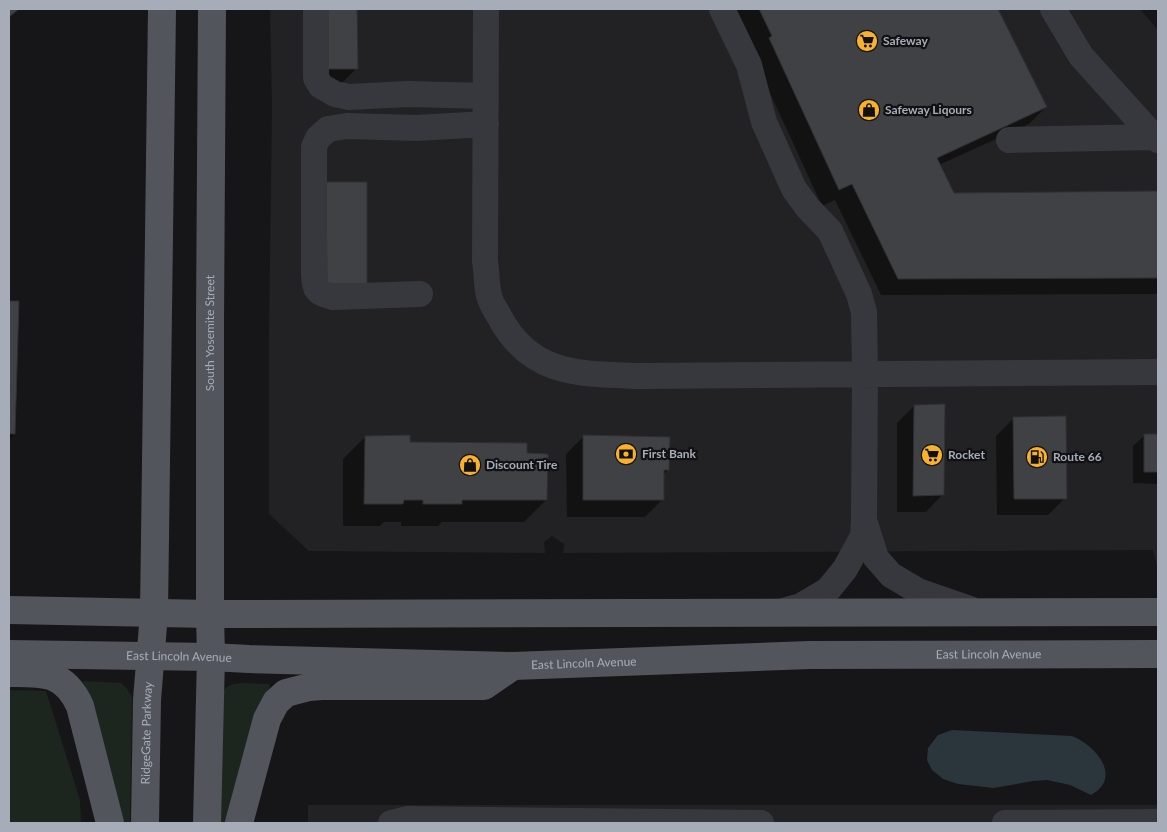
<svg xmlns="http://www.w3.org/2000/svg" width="1167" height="832" font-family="Lato,sans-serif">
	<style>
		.built { fill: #222225 }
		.green { fill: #1d261e }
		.water { fill: #2b353c }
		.shadow { fill: #0007 }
		.building { fill: #404145; stroke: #303034 }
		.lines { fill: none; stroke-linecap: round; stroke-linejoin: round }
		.minor { stroke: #36383d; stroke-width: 26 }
		.major { stroke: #52555c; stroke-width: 28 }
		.labels { text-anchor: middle; stroke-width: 4.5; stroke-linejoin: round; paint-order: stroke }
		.poi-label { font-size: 12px; font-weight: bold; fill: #a7adb8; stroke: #111113; text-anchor: start }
		.street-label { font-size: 12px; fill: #a7adb8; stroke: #111113 }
	</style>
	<rect width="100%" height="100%" fill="#161618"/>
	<path class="built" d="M 270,9 L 1140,9 L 1158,30 L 1158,570 L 1153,550 L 563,553 L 564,544 L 552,536 L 544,542 L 545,553 L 309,551 L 269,514 L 269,336 L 272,106 Z
		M 308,805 L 1158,805 L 1158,823 L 308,823 Z"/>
	<path class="green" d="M 83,681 L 121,683 L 127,689 L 132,697 L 130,823 L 119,823 Z
		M 242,683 L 269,684 L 270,690 L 231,823 L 219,823 L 220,695 C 226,686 230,684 242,683 Z
		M 9,690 L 46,691 L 80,800 L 81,823 L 9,823 Z"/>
	<path class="water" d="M 952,730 L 1072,736 C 1096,745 1123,778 1091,795 L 1070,785 L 1047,780 L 1033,781 L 994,788 L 958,784 L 943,779 L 932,770 L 927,760 L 928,748 L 938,735 Z"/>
	<path class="shadow" d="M 313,9 L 355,9 L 357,68 L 340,85 L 311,86 Z
		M 735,9 L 997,9 L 1046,107 L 1029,124 L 939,165 L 953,194 L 1158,193 L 1158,294 L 881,295 L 835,200 L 822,206 L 753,56 Z
		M 9,302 L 18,302 L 14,434 L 9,439 Z
		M 914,406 L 943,494 L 926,512 L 897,512 L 897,423 Z
		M 1013,419 L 1065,498 L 1048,515 L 997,515 L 996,436 Z
		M 1145,435 L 1158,435 L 1158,482 L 1156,484 L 1133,483 L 1133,446 Z
		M 365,437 L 409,444 L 526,454 L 546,500 L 524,522 L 442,522 L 438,526 L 401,526 L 401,522 L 384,522 L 380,526 L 343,526 L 343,459 Z
		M 583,437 L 668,470 L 662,476 L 662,500 L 645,517 L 567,517 L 566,454 Z"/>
	<path class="building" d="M 9,9 L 19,9 L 9,17 Z
		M 326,9 L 357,9 L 358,69 L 327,69 Z
		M 759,9 L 998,9 L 1047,107 L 937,158 L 954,193 L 1158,191 L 1158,278 L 898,279 L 852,184 L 839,190 L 769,38 L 772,36 Z
		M 326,182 L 367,182 L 367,284 L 327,284 Z
		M 9,283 L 9,301 L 19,301 L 15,434 L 9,434 Z
		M 945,404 L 944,495 L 913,496 L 914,405 Z
		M 1066,416 L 1067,499 L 1014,499 L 1013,417 Z
		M 1144,434 L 1158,434 L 1158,472 L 1144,472 Z
		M 410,435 L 410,442 L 527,443 L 527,453 L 548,454 L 547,500 L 462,500 L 462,504 L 423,504 L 423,500 L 404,500 L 403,504 L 364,504 L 365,436 Z
		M 583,435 L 670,437 L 669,470 L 664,470 L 664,500 L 583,500 Z"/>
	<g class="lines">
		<path class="minor" d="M 316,9 L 316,78 L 321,86 L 335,94 L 349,97 L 408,94 L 486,96
			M 486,9 L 485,261 C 487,272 486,288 490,299 C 492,305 496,310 499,316 C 531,377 581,374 642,376 L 1158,372
			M 722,9 L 749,65 L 764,122 L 794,189 L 808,208 L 830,231 L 859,294 L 864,312 L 865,374 L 864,520 L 863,536 L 845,569 L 828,590 L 801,606 L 780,612
			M 1053,9 L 1081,56 L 1154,137
			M 1009,140 L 1154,137 L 1158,140
			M 420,294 L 333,297 C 317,292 315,292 314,275 L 314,147 L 318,138 L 328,129 L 347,126 L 416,128 L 486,124
			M 864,520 L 876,558 L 891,575 L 918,591 L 970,609
			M 391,823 L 407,819 L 761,823
			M 1005,823 L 1158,822"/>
		<g class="major">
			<path d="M 9,610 L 210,614 L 1158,612"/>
			<path id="s1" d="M 9,654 L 211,657 L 249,659 L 513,666 L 810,655 L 1158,654"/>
			<path d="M 9,673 C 43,673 64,671 80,706 L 110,823"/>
			<path id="s2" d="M 145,823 L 147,700 L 154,613 L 162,9"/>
			<path id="s3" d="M 207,823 L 211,657 L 210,614 L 210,322 L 212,9"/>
			<path d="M 239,823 L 267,719 L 276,702 L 286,693 L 309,687 L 322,686 L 484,686 L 513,666"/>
		</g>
	</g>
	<defs>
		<g id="supermarket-disc" transform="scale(1.125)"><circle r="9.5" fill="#f9b12c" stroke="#111113"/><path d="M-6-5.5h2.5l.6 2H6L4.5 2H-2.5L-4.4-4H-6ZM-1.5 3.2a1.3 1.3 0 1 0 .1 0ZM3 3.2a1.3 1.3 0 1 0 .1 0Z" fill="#111"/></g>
		<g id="shop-disc" transform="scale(1.125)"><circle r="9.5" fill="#f9b12c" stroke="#111113"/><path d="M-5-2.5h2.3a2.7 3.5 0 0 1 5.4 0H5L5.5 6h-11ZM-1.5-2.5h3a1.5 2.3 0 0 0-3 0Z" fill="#111"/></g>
		<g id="bank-disc" transform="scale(1.125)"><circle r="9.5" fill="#f9b12c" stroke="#111113"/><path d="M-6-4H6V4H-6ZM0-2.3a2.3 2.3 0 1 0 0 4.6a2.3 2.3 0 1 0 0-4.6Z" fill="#111"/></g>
		<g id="fuel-disc" transform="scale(1.125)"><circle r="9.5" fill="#f9b12c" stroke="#111113"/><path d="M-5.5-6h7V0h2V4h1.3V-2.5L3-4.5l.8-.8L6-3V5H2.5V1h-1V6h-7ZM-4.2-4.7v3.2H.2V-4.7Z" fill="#111"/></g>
	</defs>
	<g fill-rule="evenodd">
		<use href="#supermarket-disc" x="867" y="41"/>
		<use href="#shop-disc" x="869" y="110"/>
		<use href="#bank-disc" x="626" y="454"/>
		<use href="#supermarket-disc" x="932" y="455"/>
		<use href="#fuel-disc" x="1037" y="457"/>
		<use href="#shop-disc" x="470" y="465"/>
	</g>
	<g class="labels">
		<g class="poi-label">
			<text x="883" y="45">Safeway</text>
			<text x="885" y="114">Safeway Liqours</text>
			<text x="642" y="458">First Bank</text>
			<text x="948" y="459">Rocket</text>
			<text x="1053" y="461">Route 66</text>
			<text x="486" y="469">Discount Tire</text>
		</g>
		<g class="street-label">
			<text dy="4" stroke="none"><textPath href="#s3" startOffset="490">South Yosemite Street</textPath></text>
			<text dy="4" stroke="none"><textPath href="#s1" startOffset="980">East Lincoln Avenue</textPath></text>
			<text dy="4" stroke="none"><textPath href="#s1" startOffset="170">East Lincoln Avenue</textPath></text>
			<text dy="4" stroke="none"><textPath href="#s1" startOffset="575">East Lincoln Avenue</textPath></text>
			<text dy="4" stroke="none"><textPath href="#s2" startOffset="90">RidgeGate Parkway</textPath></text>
		</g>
	</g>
	<rect width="1167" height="832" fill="none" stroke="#a7adb8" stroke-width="20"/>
</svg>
